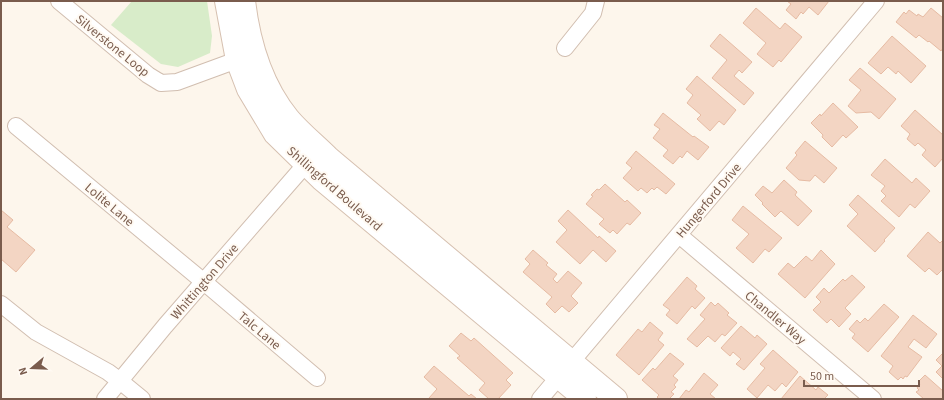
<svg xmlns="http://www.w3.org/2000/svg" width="944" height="400" font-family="'Source Sans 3',sans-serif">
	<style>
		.green { fill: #d8ecc9 }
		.building { fill: #f3d5c3; stroke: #e6bba3 }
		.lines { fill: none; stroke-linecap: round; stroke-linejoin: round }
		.street-casing { stroke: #d1beb0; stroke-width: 18 }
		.secondary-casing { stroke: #d6c0b0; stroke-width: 24 }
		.street { stroke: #fff; stroke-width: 16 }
		.secondary { stroke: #fff; stroke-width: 22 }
		.labels { text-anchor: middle; stroke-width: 4; stroke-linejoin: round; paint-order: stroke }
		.street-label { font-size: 13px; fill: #7a5c4d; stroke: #fffaf3 }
	</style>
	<rect width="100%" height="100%" fill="#fdf6ec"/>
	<path class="green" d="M 132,1 L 207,1 L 212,36 L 210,53 L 178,67 L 161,64 L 111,25 Z"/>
	<path class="building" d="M 787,1 L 829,1 L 818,15 L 809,7 L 803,14 L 801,12 L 796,19 L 786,10 L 791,4 Z
		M 756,8 L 780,29 L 785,23 L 802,37 L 781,62 L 779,60 L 773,67 L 757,54 L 766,43 L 743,23 Z
		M 931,8 L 943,18 L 943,48 L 941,51 L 929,41 L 928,42 L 919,35 L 916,38 L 896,22 L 904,12 L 906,14 L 909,10 L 917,16 L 918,14 L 923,17 Z
		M 720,34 L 752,62 L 742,73 L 739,70 L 734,76 L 754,93 L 744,105 L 712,78 L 727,60 L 710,46 Z
		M 892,36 L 926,66 L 911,83 L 898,71 L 896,74 L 888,67 L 881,74 L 868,63 Z
		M 860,68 L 896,99 L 879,119 L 871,112 L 856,113 L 848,106 L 861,90 L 849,80 Z
		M 697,76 L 736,110 L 724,125 L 719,121 L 710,131 L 697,119 L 701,115 L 687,103 L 693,95 L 686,89 Z
		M 833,103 L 858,127 L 846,138 L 843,135 L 832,147 L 822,137 L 823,135 L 811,123 L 820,114 L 821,116 Z
		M 915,110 L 943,135 L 943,158 L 935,167 L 922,155 L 926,150 L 918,143 L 915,146 L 907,139 L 910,134 L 901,126 Z
		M 663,113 L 693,137 L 694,136 L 709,147 L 698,160 L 687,151 L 682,158 L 680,156 L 673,164 L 663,156 L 668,150 L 653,138 L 660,129 L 654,125 Z
		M 805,141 L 837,168 L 824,183 L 815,175 L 810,181 L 799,180 L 786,168 L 797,155 L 795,153 Z
		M 636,151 L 675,184 L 666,194 L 657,187 L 654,190 L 652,188 L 647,193 L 641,188 L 638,191 L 623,178 L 632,168 L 626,163 Z
		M 885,159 L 912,183 L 916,178 L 930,191 L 915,208 L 910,204 L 899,217 L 881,201 L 886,196 L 881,191 L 885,186 L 871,175 Z
		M 784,180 L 797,192 L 795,195 L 812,211 L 798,226 L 781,211 L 775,217 L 762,204 L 763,203 L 755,195 L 763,186 L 772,193 Z
		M 605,184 L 625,202 L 627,200 L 641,213 L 630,225 L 627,223 L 617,234 L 613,230 L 610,233 L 599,224 L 604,219 L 586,204 L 593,196 L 591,195 L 597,189 L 599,190 Z
		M 858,195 L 895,228 L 884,240 L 885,241 L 875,252 L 847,226 L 858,214 L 849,205 Z
		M 743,206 L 782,238 L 769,252 L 765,249 L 753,263 L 736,248 L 749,234 L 732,220 Z
		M 1,210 L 13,220 L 7,227 L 35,250 L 16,272 L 1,259 Z
		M 568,210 L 598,238 L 599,236 L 616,251 L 606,262 L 593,250 L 580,264 L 556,242 L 567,230 L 558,221 Z
		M 928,232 L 940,243 L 943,240 L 943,269 L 937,275 L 929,268 L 925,272 L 907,256 Z
		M 533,250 L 548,263 L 546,265 L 557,274 L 553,279 L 557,283 L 568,271 L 582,283 L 571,296 L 578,303 L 569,312 L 562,306 L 555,313 L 546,304 L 552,297 L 523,272 L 530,264 L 525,259 Z
		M 821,250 L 835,264 L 805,298 L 778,274 L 788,263 L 794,268 L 806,256 L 812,261 Z
		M 852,275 L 865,287 L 845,308 L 851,314 L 839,327 L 831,319 L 827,323 L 813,310 L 821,302 L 816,297 L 824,288 L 829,293 L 843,279 L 845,281 Z
		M 687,277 L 697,286 L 695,289 L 705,298 L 695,309 L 692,306 L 677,324 L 666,315 L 670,310 L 663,305 Z
		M 711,302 L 715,306 L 718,303 L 729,313 L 727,315 L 737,323 L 725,336 L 722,334 L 715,342 L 708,336 L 697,347 L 687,339 L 705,319 L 700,315 Z
		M 884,304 L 899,317 L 868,352 L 852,338 L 855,334 L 849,329 L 857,320 L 860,323 L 865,318 L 868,321 Z
		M 913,315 L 937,334 L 926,348 L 914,339 L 908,347 L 922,357 L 907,377 L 905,376 L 903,379 L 901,377 L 898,380 L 889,372 L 893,366 L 881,356 Z
		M 650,322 L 663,333 L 658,340 L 664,345 L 639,375 L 616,355 L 638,329 L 642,332 Z
		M 741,326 L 755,338 L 757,335 L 767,344 L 744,370 L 736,364 L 741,359 L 733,352 L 730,356 L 721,348 Z
		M 461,333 L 471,341 L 474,338 L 513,373 L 506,380 L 511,385 L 498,399 L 489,399 L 479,390 L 485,383 L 457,358 L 460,356 L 449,346 Z
		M 773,350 L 798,372 L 786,387 L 782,383 L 775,391 L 768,385 L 757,398 L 747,389 L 765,368 L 760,364 Z
		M 670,353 L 684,364 L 673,376 L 678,380 L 674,385 L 676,387 L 671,392 L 674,394 L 669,399 L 659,399 L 657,397 L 659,395 L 642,380 L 653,368 L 655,370 Z
		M 943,353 L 943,379 L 936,372 L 942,366 L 936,360 Z
		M 434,366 L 469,396 L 471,394 L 477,399 L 430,399 L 429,398 L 437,389 L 424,377 Z
		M 704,373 L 718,385 L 710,394 L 716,399 L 679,399 L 686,390 L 689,392 Z
		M 925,375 L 943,391 L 943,399 L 924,399 L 916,392 L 919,390 L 917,388 L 920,384 L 918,382 Z
		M 800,376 L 816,390 L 818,387 L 828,395 L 824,399 L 781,399 Z"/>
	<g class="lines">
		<g class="street-casing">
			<path id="street" d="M 59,1 L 148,75 L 161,83 L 177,82 L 237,60
				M 565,48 L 593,13 L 596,1
				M 16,126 L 204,282 L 317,378
				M 679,235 L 873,399
				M 1,304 L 36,332 L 108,372 L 120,381 L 142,399
				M 105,399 L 165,326 L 305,165
				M 540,399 L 876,1"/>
		</g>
		<g class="secondary-casing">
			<path id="secondary" d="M 226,1 L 237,60 L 248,89 L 275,134 L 321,179 L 585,399
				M 244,1 C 249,43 262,86 289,119 C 301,133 316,145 329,158 L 616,399"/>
		</g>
		<use href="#street" class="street"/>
		<use href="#secondary" class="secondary"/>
	</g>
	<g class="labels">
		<g class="street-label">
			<text transform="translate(113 45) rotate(39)" y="5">Silverstone Loop</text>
			<text transform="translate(335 188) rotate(41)" y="5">Shillingford Boulevard</text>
			<text transform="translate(708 200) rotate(-50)" y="5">Hungerford Drive</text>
			<text transform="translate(110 204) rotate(40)" y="5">Lolite Lane</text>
			<text transform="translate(204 281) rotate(-49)" y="5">Whittington Drive</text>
			<text transform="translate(776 317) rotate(40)" y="5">Chandler Way</text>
			<text transform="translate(260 330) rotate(40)" y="5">Talc Lane</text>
		</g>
	</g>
	<rect width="944" height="400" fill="none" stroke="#7a5c4d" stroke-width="4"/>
	<g transform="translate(32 368) rotate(251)" stroke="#fffaf3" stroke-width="3" paint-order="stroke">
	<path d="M0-3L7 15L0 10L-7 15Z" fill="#7a5c4d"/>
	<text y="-6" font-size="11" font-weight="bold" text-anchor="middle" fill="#7a5c4d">N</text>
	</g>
	<path d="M804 380v6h115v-6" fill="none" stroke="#7a5c4d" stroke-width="2"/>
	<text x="810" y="380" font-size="12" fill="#7a5c4d" stroke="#fffaf3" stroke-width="3" paint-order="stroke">50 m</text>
</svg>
